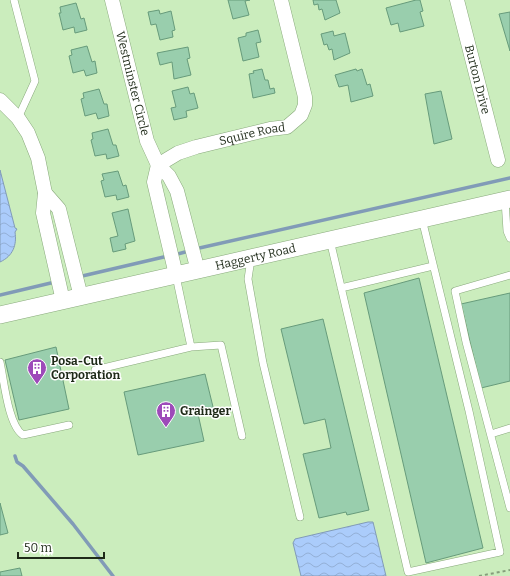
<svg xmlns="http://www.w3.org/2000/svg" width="510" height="576" font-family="Bitter,serif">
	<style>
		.water { fill: url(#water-waves); stroke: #819bb7 }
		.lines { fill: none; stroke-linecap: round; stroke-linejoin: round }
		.stream { stroke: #819bb7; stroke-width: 3.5 }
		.building { fill: #99cead; stroke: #679b7b }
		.service-casing { stroke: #89a97c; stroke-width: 8 }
		.minor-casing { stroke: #89a97c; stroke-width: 15 }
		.tertiary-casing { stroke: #89a97c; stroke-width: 18 }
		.path { stroke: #859e7b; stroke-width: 2; stroke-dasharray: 3 3; stroke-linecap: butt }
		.service { stroke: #fff; stroke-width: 7 }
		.minor { stroke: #fff; stroke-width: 14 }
		.tertiary { stroke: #fff; stroke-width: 17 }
		.labels { text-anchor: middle; stroke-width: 3; stroke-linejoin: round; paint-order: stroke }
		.street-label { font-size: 12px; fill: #1e2a18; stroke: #fff }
		.poi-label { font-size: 12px; font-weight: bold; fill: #1e2a18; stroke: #fff; text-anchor: start }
	</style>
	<defs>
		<pattern id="water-waves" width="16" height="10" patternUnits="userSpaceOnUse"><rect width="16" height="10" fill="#abccfb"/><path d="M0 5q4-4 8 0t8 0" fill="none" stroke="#93afd6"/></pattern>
	</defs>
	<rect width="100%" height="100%" fill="#cbedbd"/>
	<path class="water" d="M 0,170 L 15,228 L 17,229 L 15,232 C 17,245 13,256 0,262 Z
		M 368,522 L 373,522 L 386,576 L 301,576 L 293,543 L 295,539 Z"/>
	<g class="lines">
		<path class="stream" d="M 195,249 L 510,178
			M 174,255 L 189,251
			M 78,277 L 168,256
			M 0,295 L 55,282
			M 15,456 L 17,462 L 23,466 L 73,524 L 113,576"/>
	</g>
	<path class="building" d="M 228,0 L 250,0 L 245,1 L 249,15 L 233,19 Z
		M 313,0 L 336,0 L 340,13 L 325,20 L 322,9 L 319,10 L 318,4 L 314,5 Z
		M 416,0 L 420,0 L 423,11 L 420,12 L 424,26 L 400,32 L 398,23 L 391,25 L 386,8 Z
		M 76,3 L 81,19 L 84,18 L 87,30 L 75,33 L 74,27 L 63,30 L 59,13 L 61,13 L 60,7 Z
		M 159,10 L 160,14 L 171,11 L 175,30 L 172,31 L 173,37 L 160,40 L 156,24 L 151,25 L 148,12 Z
		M 510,12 L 510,51 L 499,14 Z
		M 258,30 L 261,42 L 256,43 L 259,57 L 243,61 L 238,38 L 246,36 L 246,33 Z
		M 333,31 L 334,36 L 345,33 L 350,53 L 334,60 L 332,49 L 329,50 L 327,44 L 324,45 L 321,34 Z
		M 87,46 L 92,62 L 95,61 L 97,73 L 86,76 L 84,70 L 73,73 L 69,56 L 72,55 L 71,50 Z
		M 188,47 L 190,58 L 187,59 L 191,75 L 174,79 L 172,62 L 160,65 L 157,53 Z
		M 262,69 L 265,80 L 268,80 L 270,89 L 274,88 L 275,93 L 253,98 L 249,74 L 254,73 L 253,71 Z
		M 356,69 L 357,71 L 362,69 L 367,85 L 370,84 L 373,96 L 351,102 L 348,85 L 339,87 L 335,75 Z
		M 188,87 L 190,94 L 194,93 L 198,108 L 186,111 L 187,117 L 174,120 L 171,108 L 176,107 L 172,91 Z
		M 99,89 L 104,104 L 107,104 L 109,116 L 98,119 L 96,113 L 85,116 L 81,99 L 84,98 L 83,93 Z
		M 441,91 L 452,139 L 434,144 L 425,94 Z
		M 108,129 L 113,145 L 116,145 L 119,156 L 107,159 L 106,154 L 95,156 L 91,140 L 93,139 L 92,133 Z
		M 118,171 L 123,186 L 126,185 L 129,197 L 117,200 L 116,195 L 105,197 L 101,181 L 104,180 L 102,174 Z
		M 128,209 L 135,241 L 125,244 L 126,249 L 113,252 L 110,238 L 118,236 L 112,213 Z
		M 419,278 L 483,548 L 426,563 L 364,293 Z
		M 510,293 L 510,381 L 481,388 L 461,304 Z
		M 323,319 L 369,510 L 347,515 L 346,512 L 319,518 L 303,454 L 331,448 L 325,419 L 304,424 L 281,329 Z
		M 56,347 L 69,409 L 19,420 L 5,360 Z
		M 205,374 L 214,411 L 198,414 L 204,441 L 138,455 L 124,392 Z
		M 0,503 L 8,533 L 0,535 Z
		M 20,568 L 22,576 L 0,576 L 0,572 Z"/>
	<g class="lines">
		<g class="service-casing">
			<path id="service" d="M 14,0 L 35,81 L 18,118
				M 505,200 L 507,231 L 510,238
				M 330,240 L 408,572 L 500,552 L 469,411 L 422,219
				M 251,259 L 248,279 L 263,363 L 300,517
				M 510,275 L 455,291 L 466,342 L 510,508
				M 341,288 L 433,266
				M 191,347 L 221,345 L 242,436
				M 0,362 C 4,380 8,425 23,435 L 69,425
				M 95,370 L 191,347 L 176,276
				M 491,434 L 510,428"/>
		</g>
		<g class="minor-casing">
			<g id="minor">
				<path id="s1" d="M 112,0 L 147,141 L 158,165 L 169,176 L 177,191 L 198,271"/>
				<path id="s2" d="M 457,0 L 498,160"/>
				<path d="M 0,100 L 18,118 L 28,133 L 38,158 L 45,193 L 43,213 L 63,301"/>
				<path id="s3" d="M 158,165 L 178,153 L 196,147 L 270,129 L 287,127 L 301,115 L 305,105 L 305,97 L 281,0"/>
				<path d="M 158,165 L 154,182 L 176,275"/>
				<path d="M 45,193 L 59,209 L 81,297"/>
			</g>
		</g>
		<g class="tertiary-casing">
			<g id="tertiary">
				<path id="s4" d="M 0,315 L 510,199"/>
			</g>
		</g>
		<path class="path" d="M 479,576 L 510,570"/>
		<use href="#service" class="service"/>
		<use href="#minor" class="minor"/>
		<use href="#tertiary" class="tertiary"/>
	</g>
	<defs>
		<g id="building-pin" transform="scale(1)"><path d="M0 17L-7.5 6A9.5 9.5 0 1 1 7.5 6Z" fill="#9d4ab9" stroke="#fff"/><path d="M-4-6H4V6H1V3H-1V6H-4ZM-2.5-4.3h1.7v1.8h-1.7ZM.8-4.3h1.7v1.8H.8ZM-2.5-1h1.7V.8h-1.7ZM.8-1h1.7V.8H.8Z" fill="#fff"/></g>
	</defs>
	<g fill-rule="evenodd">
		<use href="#building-pin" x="37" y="368"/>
		<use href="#building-pin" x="166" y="411"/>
	</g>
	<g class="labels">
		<g class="street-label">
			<text dy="4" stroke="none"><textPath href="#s2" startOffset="82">Burton Drive</textPath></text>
			<text dy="4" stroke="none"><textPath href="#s1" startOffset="86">Westminster Circle</textPath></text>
			<text dy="4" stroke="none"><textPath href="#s3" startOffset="100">Squire Road</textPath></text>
			<text dy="4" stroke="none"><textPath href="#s4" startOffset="262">Haggerty Road</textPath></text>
		</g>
		<g class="poi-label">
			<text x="51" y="365">Posa-Cut<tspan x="51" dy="14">Corporation</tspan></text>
			<text x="180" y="415">Grainger</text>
		</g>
	</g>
	<path d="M18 552v6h86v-6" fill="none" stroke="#1e2a18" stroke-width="2"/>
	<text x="24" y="552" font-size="12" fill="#1e2a18" stroke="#ffffff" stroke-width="3" paint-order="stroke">50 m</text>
</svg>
